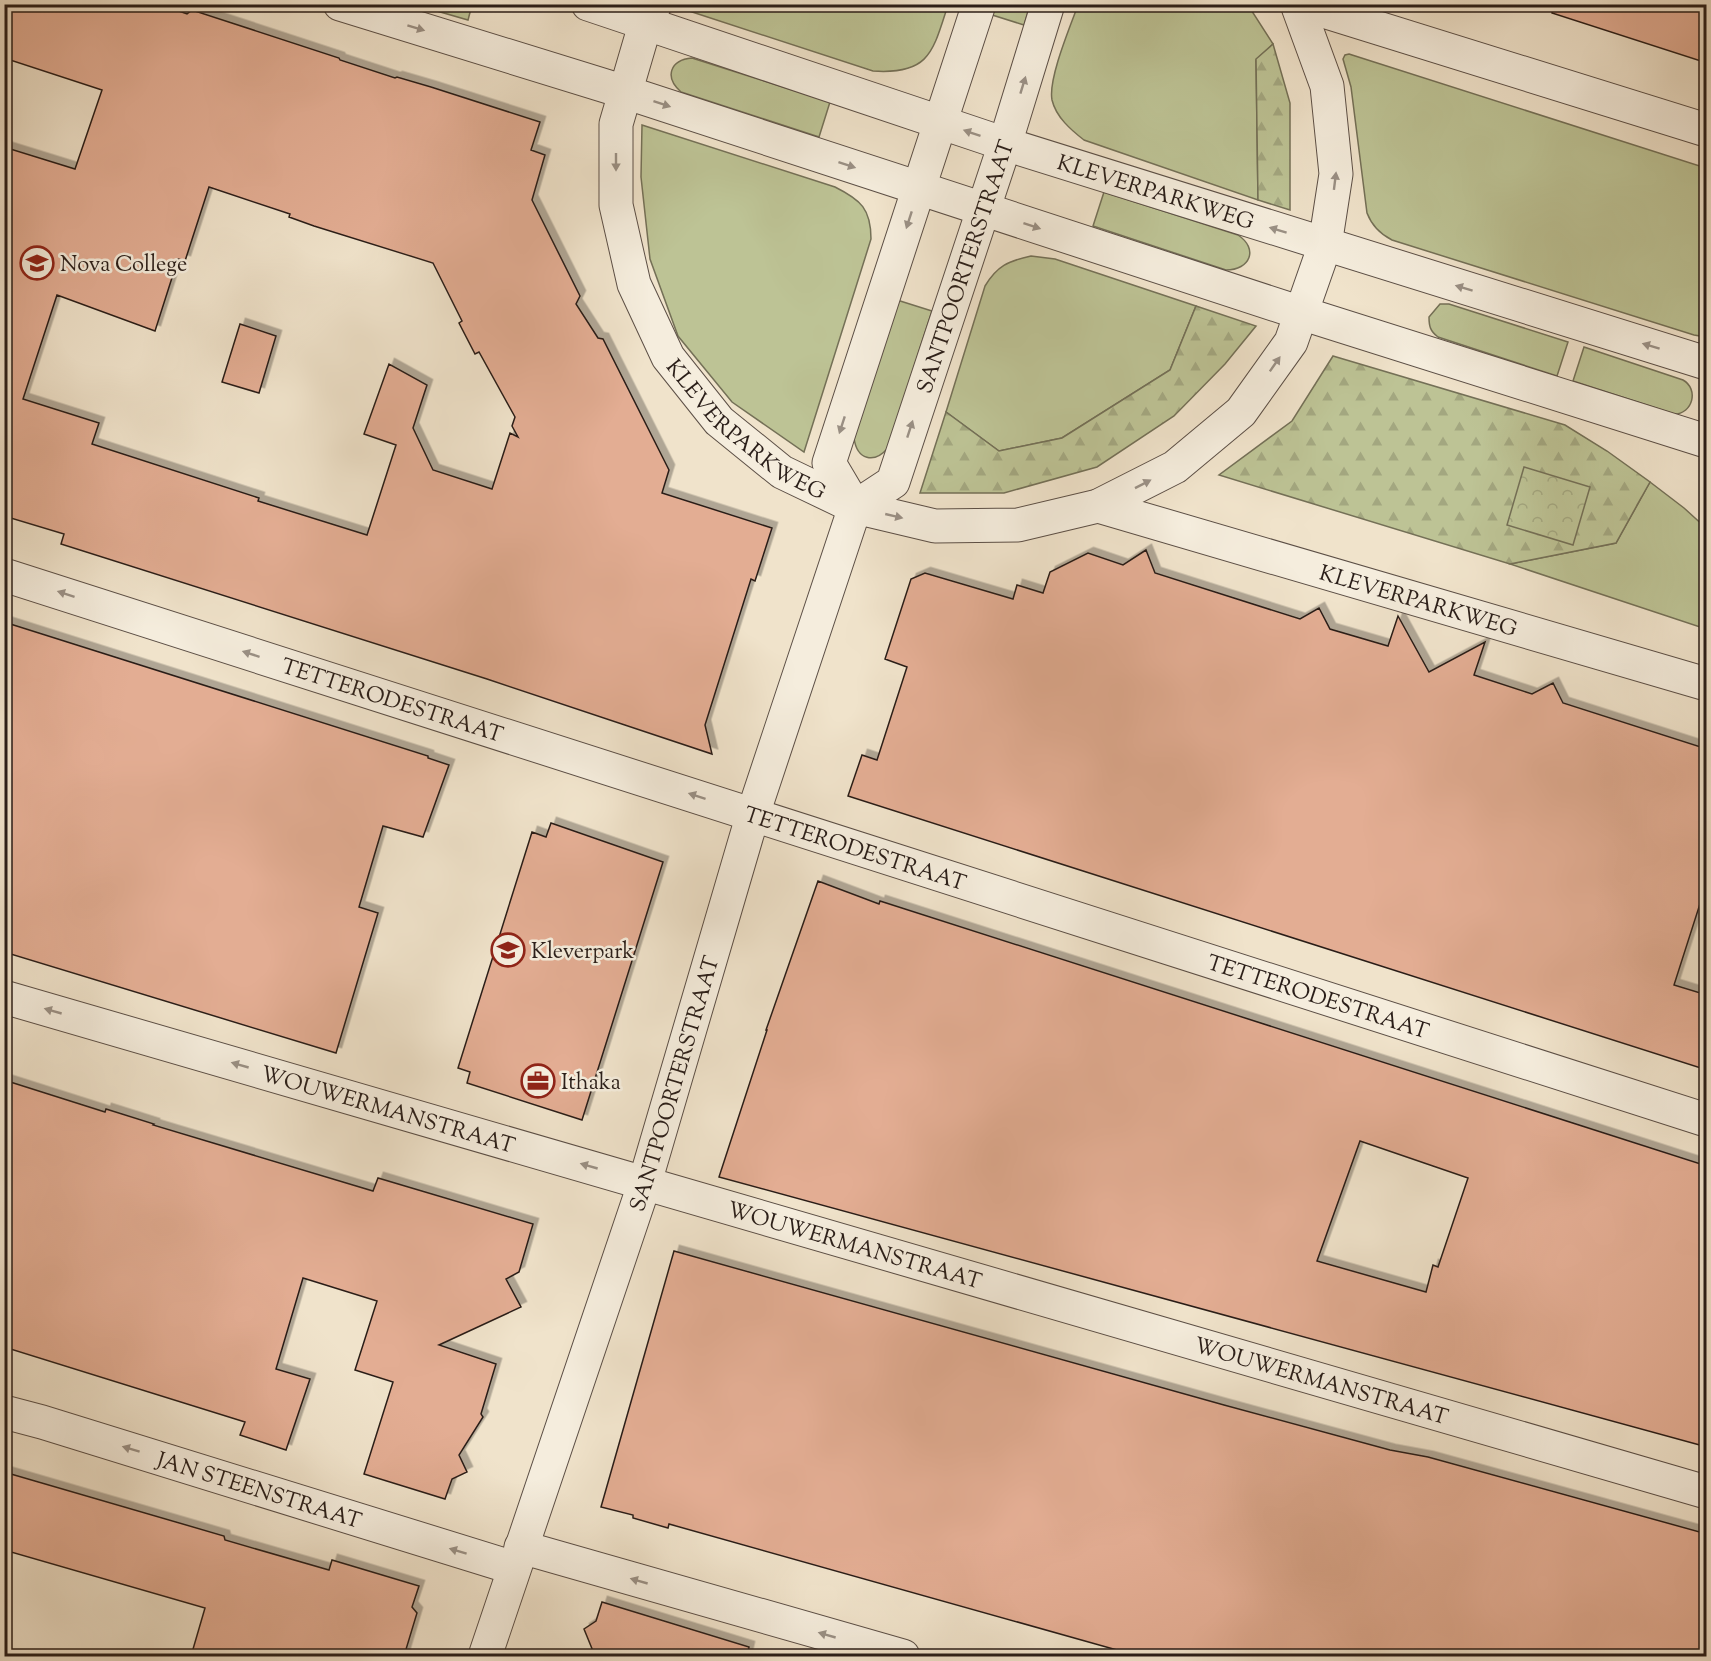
<svg xmlns="http://www.w3.org/2000/svg" width="1711" height="1661" font-family="'Sorts Mill Goudy',serif">
	<style>
		.grass { fill: #bdc395; stroke: #747057; stroke-width: 1.5 }
		.forest { fill: url(#forest-firs); stroke: #747057; stroke-width: 1.5 }
		.park { fill: url(#park-crowns); stroke: #747057; stroke-width: 1.5 }
		.building { fill: #e3ad93; stroke: #2a1e19; stroke-width: 1.5; fill-rule: evenodd; filter: url(#shadow) }
		.lines { fill: none; stroke-linecap: round; stroke-linejoin: round }
		.minor-casing { stroke: #5c4f46; stroke-width: 35 }
		.minor { stroke: #f5eddd; stroke-width: 33 }
		.oneway { fill: #9a9085 }
		.labels { text-anchor: middle; stroke-width: 5; stroke-linejoin: round; paint-order: stroke }
		.street-label { font-size: 22px; fill: #2a1e19; stroke: #f5eddd }
		.poi-label { font-size: 22px; fill: #2a1e19; stroke: #f5eddd; text-anchor: start }
	</style>
	<defs>
		<pattern id="forest-firs" width="22" height="20" patternUnits="userSpaceOnUse" patternTransform="scale(1.5)"><rect width="22" height="20" fill="#bdc395"/><path d="M5 1l3.5 6h-7zM16 11l3.5 6h-7z" fill="#a3a780"/></pattern>
		<pattern id="park-crowns" width="20" height="18" patternUnits="userSpaceOnUse" patternTransform="scale(1.5)"><rect width="20" height="18" fill="#bdc395"/><path d="M2 6a3 3 0 1 1 6 0M12 15a3 3 0 1 1 6 0" fill="none" stroke="#a3a780"/></pattern>
		<filter id="shadow"><feDropShadow dx="5.5" dy="-5.5" stdDeviation="0" flood-color="#0004"/></filter>
	</defs>
	<rect width="100%" height="100%" fill="#f0e3cb"/>
	<filter id="stains"><feTurbulence type="fractalNoise" baseFrequency=".00333" numOctaves="4"/><feColorMatrix values="0 0 0 0 .2 0 0 0 0 .09 0 0 0 0 .02 0 0 0 .5 -.17"/></filter>
	<radialGradient id="worn" r=".72"><stop offset=".6" stop-color="#630" stop-opacity="0"/><stop offset="1" stop-color="#630" stop-opacity=".3"/></radialGradient>
	<path class="grass" d="M 685,5 L 685,4 L 948,5 C 933,51 930,75 873,71 L 683,9 Z
		M 992,5 L 1030,5 L 1024,25 L 989,14 Z
		M 1078,5 L 1248,5 L 1273,44 L 1256,60 L 1258,200 L 1084,140 C 1071,130 1056,117 1052,100 C 1048,79 1070,27 1078,5 Z
		M 1349,54 L 1706,168 L 1706,337 L 1694,335 L 1392,240 C 1380,234 1372,226 1367,213 L 1351,87 L 1343,59 L 1345,55 Z
		M 692,58 L 830,102 L 819,137 L 681,92 C 664,77 670,60 692,58 Z
		M 642,125 L 835,187 C 861,200 871,209 871,239 L 804,452 L 732,402 L 678,336 L 650,259 L 641,177 Z
		M 1104,192 L 1238,235 C 1259,249 1250,270 1226,270 L 1093,226 Z
		M 1031,256 L 1055,259 L 1196,306 L 1170,370 L 1062,438 L 999,451 L 946,412 L 985,286 C 997,266 1008,261 1031,256 Z
		M 897,300 L 932,311 L 888,448 C 874,464 857,460 854,438 Z
		M 1440,304 L 1449,304 L 1568,342 L 1557,376 L 1438,337 C 1430,331 1429,326 1429,317 Z
		M 1584,347 L 1683,380 C 1699,389 1693,414 1674,414 L 1573,381 Z
		M 1650,482 L 1684,508 L 1706,528 L 1706,629 L 1510,564 L 1616,543 Z"/>
	<path class="forest" d="M 416,5 L 472,5 L 468,20 Z
		M 1273,44 L 1290,103 L 1290,210 L 1258,200 L 1256,59 Z
		M 1196,306 L 1256,326 L 1225,364 L 1174,416 L 1097,467 L 1004,493 L 920,493 L 946,412 L 999,451 L 1062,438 L 1170,370 Z
		M 1333,356 L 1565,425 L 1607,451 L 1650,482 L 1616,543 L 1510,564 L 1219,475 L 1292,421 Z"/>
	<path class="park" d="M 1524,467 L 1590,487 L 1573,545 L 1507,525 Z"/>
	<path class="building" d="M 4,4 L 159,4 L 187,14 L 192,10 L 339,58 L 340,60 L 395,78 L 397,77 L 431,87 L 540,122 L 531,150 L 545,155 L 532,200 L 580,296 L 576,304 L 598,338 L 603,339 L 669,470 L 662,493 L 772,528 L 755,581 L 751,579 L 705,725 L 712,754 L 487,679 L 61,544 L 64,534 L 4,516 L 4,147 L 75,169 L 102,90 L 4,58 ZM 209,187 L 290,214 L 289,217 L 314,226 L 433,263 L 462,321 L 459,323 L 475,354 L 479,352 L 515,417 L 512,426 L 518,437 L 510,433 L 492,489 L 433,470 L 413,428 L 427,385 L 389,364 L 364,434 L 396,445 L 367,535 L 258,501 L 259,498 L 92,444 L 99,423 L 23,399 L 57,295 L 155,331 L 178,259 L 185,261 Z
		M 1553,4 L 1707,4 L 1707,63 L 1552,13 Z
		M 240,324 L 276,336 L 259,393 L 222,382 Z
		M 1146,550 L 1155,573 L 1300,619 L 1319,608 L 1330,629 L 1388,646 L 1398,616 L 1429,672 L 1485,642 L 1474,675 L 1532,694 L 1553,683 L 1563,703 L 1707,749 L 1707,882 L 1674,985 L 1707,995 L 1707,1070 L 848,796 L 862,755 L 877,760 L 907,667 L 885,659 L 911,579 L 925,573 L 1013,599 L 1017,585 L 1043,593 L 1050,572 L 1088,553 L 1123,565 Z
		M 4,622 L 428,756 L 428,758 L 449,765 L 423,837 L 383,826 L 359,907 L 378,913 L 336,1053 L 4,952 Z
		M 551,823 L 663,862 L 582,1120 L 467,1083 L 470,1072 L 458,1068 L 532,832 L 546,837 Z
		M 818,881 L 879,904 L 880,901 L 1707,1166 L 1707,1447 L 719,1177 L 767,1030 L 766,1030 ZM 1360,1141 L 1468,1178 L 1438,1267 L 1433,1265 L 1426,1292 L 1317,1261 Z
		M 4,1080 L 105,1112 L 106,1109 L 154,1124 L 153,1125 L 373,1191 L 378,1178 L 533,1224 L 519,1272 L 506,1279 L 521,1307 L 439,1345 L 496,1364 L 481,1414 L 483,1417 L 459,1455 L 467,1472 L 452,1479 L 445,1499 L 364,1474 L 393,1382 L 355,1370 L 377,1301 L 303,1278 L 276,1369 L 310,1379 L 286,1450 L 240,1435 L 245,1422 L 4,1347 Z
		M 674,1251 L 1224,1405 L 1390,1450 L 1428,1457 L 1707,1534 L 1707,1656 L 1115,1656 L 1117,1650 L 669,1524 L 668,1528 L 633,1518 L 633,1515 L 601,1507 Z
		M 4,1472 L 224,1536 L 225,1540 L 329,1570 L 332,1560 L 419,1586 L 412,1607 L 417,1613 L 404,1656 L 191,1656 L 205,1608 L 4,1550 Z
		M 602,1602 L 749,1647 L 747,1656 L 595,1656 L 584,1629 L 596,1621 Z"/>
	<g class="lines">
		<g class="minor-casing">
			<g id="minor">
				<path d="M 340,4 L 625,92 L 1301,313 L 1706,441"/>
				<path id="s1" d="M 588,4 L 1005,144 L 1706,363"/>
				<path id="s2" d="M 655,4 L 645,25 L 616,124 L 616,205 L 634,284 L 668,357 L 719,421 L 782,472 L 855,507 L 935,526 L 1018,525 L 1098,506 L 1175,467 L 1241,412 L 1291,342 L 1325,245 L 1336,174 L 1327,86 L 1297,4"/>
				<path d="M 1301,4 L 1706,130"/>
				<path id="s3" d="M 1098,506 L 1706,684"/>
				<path d="M 855,507 L 829,463 L 979,4"/>
				<path id="s4" d="M 4,575 L 1706,1120"/>
				<path id="s5" d="M 4,997 L 1706,1492"/>
				<path id="s6" d="M 4,1412 L 42,1422 L 514,1568"/>
				<path d="M 521,1547 L 903,1656"/>
				<path id="s7" d="M 485,1656 L 645,1182 L 753,814 L 855,507 L 893,482 L 1005,144 L 1048,4"/>
			</g>
		</g>
		<use href="#minor" class="minor"/>
	</g>
	<defs><path id="oneway-solid" d="M-6-.8H1V-3.2L6.5 0L1 3.2V.8H-6Z" transform="scale(1.5)"/></defs>
	<g class="oneway">
		<use href="#oneway-solid" transform="translate(416 28) rotate(17)"/>
		<use href="#oneway-solid" transform="translate(1023 85) rotate(-73)"/>
		<use href="#oneway-solid" transform="translate(662 104) rotate(18)"/>
		<use href="#oneway-solid" transform="translate(972 133) rotate(-161)"/>
		<use href="#oneway-solid" transform="translate(616 162) rotate(90)"/>
		<use href="#oneway-solid" transform="translate(847 165) rotate(18)"/>
		<use href="#oneway-solid" transform="translate(1335 181) rotate(-83)"/>
		<use href="#oneway-solid" transform="translate(909 220) rotate(108)"/>
		<use href="#oneway-solid" transform="translate(1032 226) rotate(18)"/>
		<use href="#oneway-solid" transform="translate(1278 230) rotate(-163)"/>
		<use href="#oneway-solid" transform="translate(1464 288) rotate(-163)"/>
		<use href="#oneway-solid" transform="translate(1651 346) rotate(-163)"/>
		<use href="#oneway-solid" transform="translate(1275 364) rotate(-55)"/>
		<use href="#oneway-solid" transform="translate(842 425) rotate(108)"/>
		<use href="#oneway-solid" transform="translate(910 429) rotate(-72)"/>
		<use href="#oneway-solid" transform="translate(1143 484) rotate(-27)"/>
		<use href="#oneway-solid" transform="translate(894 516) rotate(13)"/>
		<use href="#oneway-solid" transform="translate(66 594) rotate(-162)"/>
		<use href="#oneway-solid" transform="translate(251 654) rotate(-162)"/>
		<use href="#oneway-solid" transform="translate(697 796) rotate(-162)"/>
		<use href="#oneway-solid" transform="translate(53 1011) rotate(-164)"/>
		<use href="#oneway-solid" transform="translate(240 1065) rotate(-164)"/>
		<use href="#oneway-solid" transform="translate(589 1166) rotate(-164)"/>
		<use href="#oneway-solid" transform="translate(131 1449) rotate(-163)"/>
		<use href="#oneway-solid" transform="translate(458 1551) rotate(-163)"/>
		<use href="#oneway-solid" transform="translate(639 1581) rotate(-164)"/>
		<use href="#oneway-solid" transform="translate(827 1635) rotate(-164)"/>
	</g>
	<defs>
		<g id="university-ring" transform="scale(1.725)"><circle r="9.5" fill="#f5eddd" stroke="#8f2418" stroke-width="1.5"/><path d="M0-5L7-2L0 1L-7-2ZM-4 1L0 2.5L4 1V4Q0 6-4 4Z" fill="#8f2418"/></g>
		<g id="school-ring" transform="scale(1.725)"><circle r="9.5" fill="#f5eddd" stroke="#8f2418" stroke-width="1.5"/><path d="M0-5L7-2L0 1L-7-2ZM-4 1L0 2.5L4 1V4Q0 6-4 4Z" fill="#8f2418"/></g>
		<g id="office-ring" transform="scale(1.725)"><circle r="9.5" fill="#f5eddd" stroke="#8f2418" stroke-width="1.5"/><path d="M-6-3h4V-5.5h4V-3h4V5H-6ZM-1-4.5V-3h2v-1.5ZM-6 0V1H6V0Z" fill="#8f2418"/></g>
	</defs>
	<g fill-rule="evenodd">
		<use href="#university-ring" x="37" y="263"/>
		<use href="#school-ring" x="508" y="950"/>
		<use href="#office-ring" x="538" y="1081"/>
	</g>
	<g class="labels">
		<g class="street-label">
			<text dy="8" stroke="none"><textPath href="#s1" startOffset="598">KLEVERPARKWEG</textPath></text>
			<text dy="8" stroke="none"><textPath href="#s7" startOffset="1480">SANTPOORTERSTRAAT</textPath></text>
			<text dy="8" stroke="none"><textPath href="#s2" startOffset="477">KLEVERPARKWEG</textPath></text>
			<text dy="8" stroke="none"><textPath href="#s3" startOffset="334">KLEVERPARKWEG</textPath></text>
			<text dy="8" stroke="none"><textPath href="#s4" startOffset="408">TETTERODESTRAAT</textPath></text>
			<text dy="8" stroke="none"><textPath href="#s4" startOffset="894">TETTERODESTRAAT</textPath></text>
			<text dy="8" stroke="none"><textPath href="#s4" startOffset="1380">TETTERODESTRAAT</textPath></text>
			<text dy="8" stroke="none"><textPath href="#s7" startOffset="603">SANTPOORTERSTRAAT</textPath></text>
			<text dy="8" stroke="none"><textPath href="#s5" startOffset="400">WOUWERMANSTRAAT</textPath></text>
			<text dy="8" stroke="none"><textPath href="#s5" startOffset="886">WOUWERMANSTRAAT</textPath></text>
			<text dy="8" stroke="none"><textPath href="#s5" startOffset="1372">WOUWERMANSTRAAT</textPath></text>
			<text dy="8" stroke="none"><textPath href="#s6" startOffset="267">JAN STEENSTRAAT</textPath></text>
		</g>
		<g class="poi-label">
			<text x="60" y="271">Nova College</text>
			<text x="531" y="958">Kleverpark</text>
			<text x="561" y="1089">Ithaka</text>
		</g>
	</g>
	<rect width="1711" height="1661" fill="none" stroke="#f0e3cb" stroke-width="24"/>
	<rect x="6" y="6" width="1699" height="1649" fill="none" stroke="#2a1e19" stroke-width="3"/>
	<rect x="12" y="12" width="1687" height="1637" fill="none" stroke="#2a1e19" stroke-width="1.5"/>
	<rect width="100%" height="100%" filter="url(#stains)"/>
	<rect width="100%" height="100%" fill="url(#worn)"/>
</svg>
